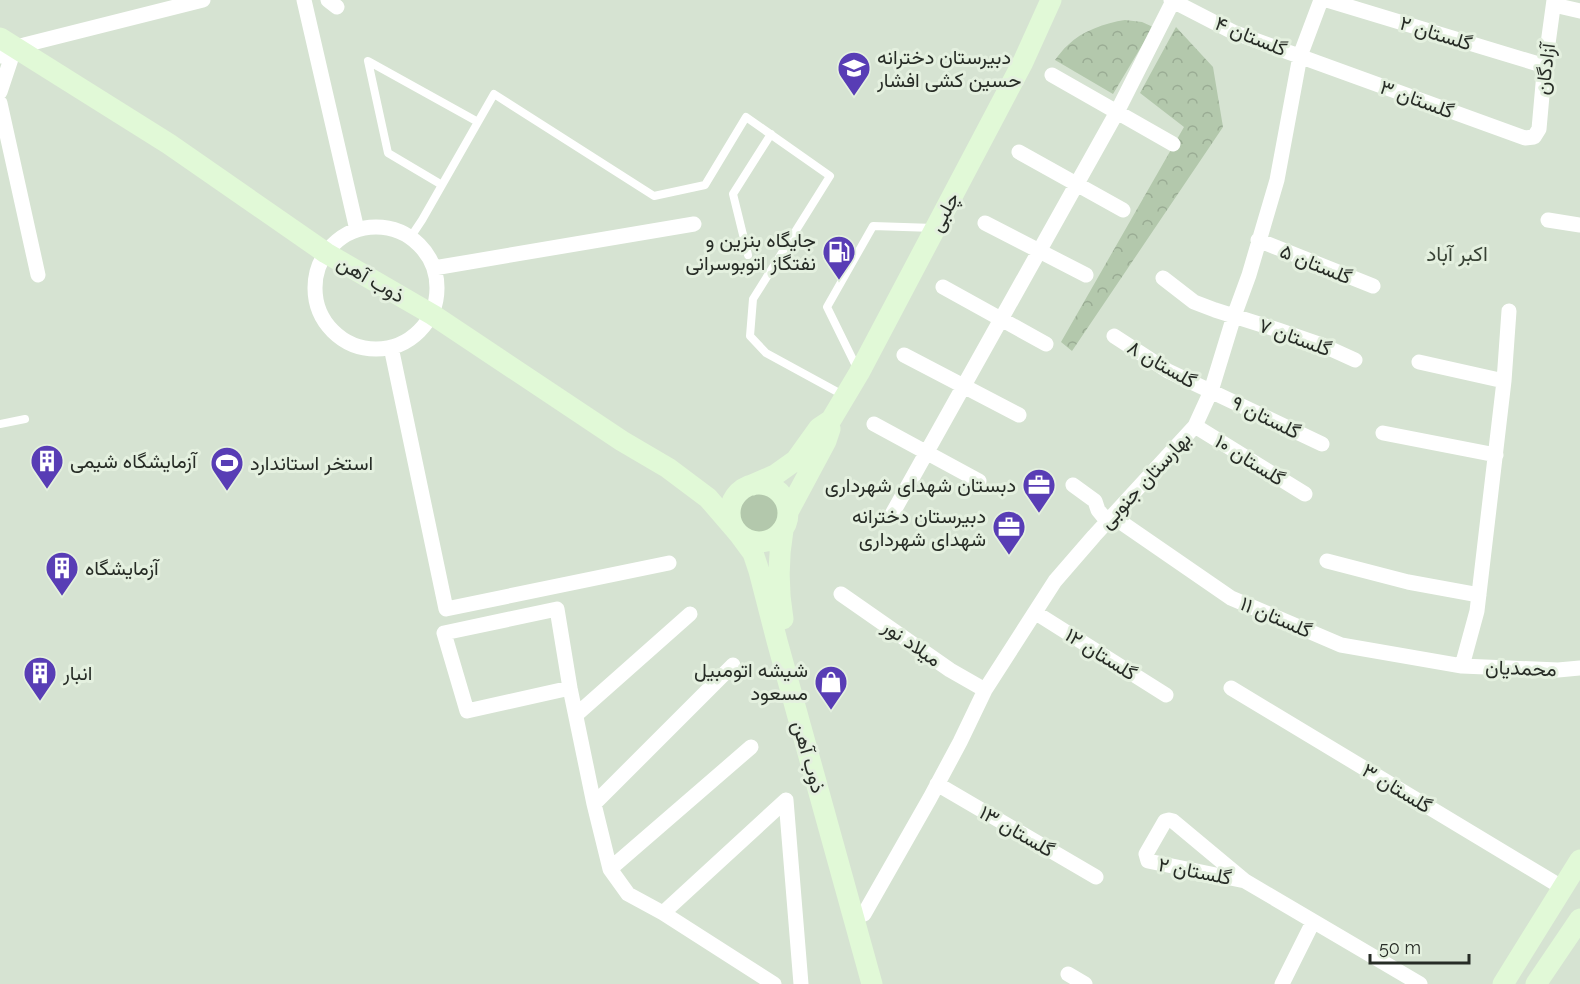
<svg xmlns="http://www.w3.org/2000/svg" width="1580" height="984" font-family="Raleway,Vazirmatn,sans-serif">
	<style>
		.green { fill: #b3c8ac }
		.forest { fill: url(#forest-crowns) }
		.lines { fill: none; stroke-linecap: round; stroke-linejoin: round }
		.service { stroke: #fff; stroke-width: 8 }
		.minor { stroke: #fff; stroke-width: 15 }
		.secondary { stroke: #e1f9d7; stroke-width: 21 }
		.labels { text-anchor: middle; stroke-width: 6; stroke-linejoin: round; paint-order: stroke }
		.street-label { font-size: 20px; fill: #272c26; stroke: #e4f0df }
		.poi-label { font-size: 20px; fill: #272c26; stroke: #e4f0df; text-anchor: start }
		.neighbourhood-label { font-size: 21px; fill: #394336; stroke: #e4f0df }
	</style>
	<defs>
		<pattern id="forest-crowns" width="20" height="18" patternUnits="userSpaceOnUse" patternTransform="scale(1.5)"><rect width="20" height="18" fill="#b3c8ac"/><path d="M2 6a3 3 0 1 1 6 0M12 15a3 3 0 1 1 6 0" fill="none" stroke="#9aac94"/></pattern>
	</defs>
	<rect width="100%" height="100%" fill="#d6e3d2"/>
	<path class="green" d="M 762,488 C 797,497 788,540 752,538 L 733,512 C 737,494 744,492 762,488 Z"/>
	<path class="forest" d="M 1125,20 L 1142,22 L 1153,27 L 1113,94 L 1055,60 C 1059,55 1063,49 1068,45 C 1082,31 1105,23 1125,20 Z
		M 1176,27 L 1213,67 L 1223,127 L 1072,351 L 1061,342 L 1184,127 L 1140,93 Z"/>
	<g class="lines">
		<path class="service" d="M 442,185 L 388,153 L 368,61 L 478,122
			M 410,238 L 422,220 L 494,94 L 654,196 L 705,185 L 746,117 L 830,176 L 753,299 L 750,336 L 766,353 L 843,395
			M 748,255 L 733,194 L 771,134
			M 857,368 L 827,307 L 873,226 L 934,228
			M 0,424 L 25,419"/>
		<path class="minor" d="M 304,0 L 357,230
			M 328,0 L 337,7
			M 1171,0 L 1233,32 L 1525,138 L 1534,137 L 1539,129 L 1544,73 L 1554,0
			M 1327,0 L 1545,66
			M 1554,5 L 1580,11
			M 0,56 L 15,47 L 24,45 L 203,0
			M 1052,75 L 1173,144
			M 0,92 L 15,47
			M 0,103 L 38,275
			M 1019,152 L 1123,210
			M 1548,220 L 1580,225
			M 985,223 L 1086,275
			M315 288a61 61 0 1 1 122 0a61 61 0 1 1-122 0Z
			M 1258,240 L 1373,286
			M 434,268 L 694,224
			M 1163,278 L 1194,302 L 1215,310 L 1278,330 L 1322,345 L 1355,360
			M 943,287 L 1046,344
			M 1114,336 L 1168,371 L 1322,444
			M 391,347 L 446,609 L 669,563
			M 904,355 L 1019,415
			M 1419,362 L 1504,381
			M 874,424 L 979,481
			M 1195,426 L 1305,494
			M 1383,433 L 1496,455
			M 1073,485 L 1095,501 L 1098,510 L 1107,521
			M 891,516 L 1117,112 L 1173,1
			M 1112,516 L 1231,598 L 1341,645 L 1462,666 L 1558,670 L 1580,668
			M 1327,561 L 1408,582 L 1479,595
			M 841,594 L 950,670 L 985,690
			M 1036,613 L 1166,695
			M 1462,666 L 1477,611 L 1504,381 L 1509,311
			M 570,688 L 467,711 L 444,633 L 557,609 L 570,688 L 594,804 L 610,869 L 628,894 L 663,913 L 774,984
			M 1231,688 L 1563,888
			M 576,715 L 690,614
			M 937,784 L 1096,877
			M 786,800 L 801,984
			M 594,804 L 733,665
			M 610,869 L 751,747
			M 1245,881 L 1148,861 L 1146,854 L 1165,821 L 1169,820 L 1173,821 L 1245,881 L 1420,984
			M 663,913 L 786,800
			M 854,917 L 864,914 L 930,798 L 960,742 L 985,690 L 1055,581 L 1094,536 L 1195,426 L 1211,391 L 1234,316 L 1249,275 L 1277,180 L 1300,56 L 1321,0
			M 1068,974 L 1085,984
			M 1282,984 L 1313,922"/>
		<path class="secondary" d="M 0,38 L 169,144 L 326,253 L 433,315 L 622,441 L 668,468 L 708,498 L 734,528
			M730 513a29 29 0 1 1 58 0a29 29 0 1 1-58 0Z
			M 752,485 L 775,475 L 796,460 L 819,428 L 831,420 L 859,373 L 1023,62 L 1051,0
			M 788,512 L 826,441 L 830,429
			M 739,534 L 753,553 L 759,571 L 777,641 L 872,984
			M 783,619 C 778,590 778,559 783,530
			M 1503,984 L 1580,860
			M 1536,984 L 1580,919"/>
	</g>
	<defs>
		<g id="school-pin" transform="scale(1.725)"><path d="M0 17L-7.5 6A9.5 9.5 0 1 1 7.5 6Z" fill="#583db5" stroke="#e4f0df"/><path d="M0-5L7-2L0 1L-7-2ZM-4 1L0 2.5L4 1V4Q0 6-4 4Z" fill="#fff"/></g>
		<g id="fuel-pin" transform="scale(1.725)"><path d="M0 17L-7.5 6A9.5 9.5 0 1 1 7.5 6Z" fill="#583db5" stroke="#e4f0df"/><path d="M-5.5-6h7V0h2V4h1.3V-2.5L3-4.5l.8-.8L6-3V5H2.5V1h-1V6h-7ZM-4.2-4.7v3.2H.2V-4.7Z" fill="#fff"/></g>
		<g id="building-pin" transform="scale(1.725)"><path d="M0 17L-7.5 6A9.5 9.5 0 1 1 7.5 6Z" fill="#583db5" stroke="#e4f0df"/><path d="M-4-6H4V6H1V3H-1V6H-4ZM-2.5-4.3h1.7v1.8h-1.7ZM.8-4.3h1.7v1.8H.8ZM-2.5-1h1.7V.8h-1.7ZM.8-1h1.7V.8H.8Z" fill="#fff"/></g>
		<g id="stadium-pin" transform="scale(1.725)"><path d="M0 17L-7.5 6A9.5 9.5 0 1 1 7.5 6Z" fill="#583db5" stroke="#e4f0df"/><path d="M0-5a6.5 5 0 1 0 0 10a6.5 5 0 1 0 0-10ZM-3.5-1.8h7v3.6h-7Z" fill="#fff"/></g>
		<g id="office-pin" transform="scale(1.725)"><path d="M0 17L-7.5 6A9.5 9.5 0 1 1 7.5 6Z" fill="#583db5" stroke="#e4f0df"/><path d="M-6-3h4V-5.5h4V-3h4V5H-6ZM-1-4.5V-3h2v-1.5ZM-6 0V1H6V0Z" fill="#fff"/></g>
		<g id="shop-pin" transform="scale(1.725)"><path d="M0 17L-7.5 6A9.5 9.5 0 1 1 7.5 6Z" fill="#583db5" stroke="#e4f0df"/><path d="M-5-2.5h2.3a2.7 3.5 0 0 1 5.4 0H5L5.5 6h-11ZM-1.5-2.5h3a1.5 2.3 0 0 0-3 0Z" fill="#fff"/></g>
	</defs>
	<g fill-rule="evenodd">
		<use href="#school-pin" x="854" y="68"/>
		<use href="#fuel-pin" x="839" y="252"/>
		<use href="#building-pin" x="47" y="461"/>
		<use href="#stadium-pin" x="227" y="463"/>
		<use href="#office-pin" x="1039" y="485"/>
		<use href="#office-pin" x="1009" y="527"/>
		<use href="#building-pin" x="62" y="568"/>
		<use href="#building-pin" x="40" y="673"/>
		<use href="#shop-pin" x="831" y="682"/>
	</g>
	<g class="labels">
		<g class="street-label">
			<text transform="translate(1436 33) rotate(17)" y="7">گلستان ۲</text>
			<text transform="translate(1251 36) rotate(22)" y="7">گلستان ۴</text>
			<text transform="translate(1545 69) rotate(-83)" y="7">آزادگان</text>
			<text transform="translate(1417 99) rotate(20)" y="7">گلستان ۳</text>
			<text transform="translate(944 212) rotate(-62)" y="7">چلبی</text>
			<text transform="translate(1316 264) rotate(22)" y="7">گلستان ۵</text>
			<text transform="translate(371 279) rotate(30)" y="7">ذوب آهن</text>
			<text transform="translate(1295 337) rotate(20)" y="7">گلستان ۷</text>
			<text transform="translate(1162 364) rotate(30)" y="7">گلستان ۸</text>
			<text transform="translate(1266 417) rotate(26)" y="7">گلستان ۹</text>
			<text transform="translate(1250 460) rotate(32)" y="7">گلستان ۱۰</text>
			<text transform="translate(1145 480) rotate(-47)" y="7">بهارستان جنوبی</text>
			<text transform="translate(1276 617) rotate(23)" y="7">گلستان ۱۱</text>
			<text transform="translate(912 643) rotate(35)" y="7">میلاد نور</text>
			<text transform="translate(1101 654) rotate(32)" y="7">گلستان ۱۲</text>
			<text transform="translate(1521 668) rotate(2)" y="7">محمدیان</text>
			<text transform="translate(809 757) rotate(74)" y="7">ذوب آهن</text>
			<text transform="translate(1397 788) rotate(31)" y="7">گلستان ۳</text>
			<text transform="translate(1017 831) rotate(30)" y="7">گلستان ۱۳</text>
			<text transform="translate(1195 871) rotate(11)" y="7">گلستان ۲</text>
		</g>
		<g class="poi-label">
			<text x="877" y="64">دبیرستان دخترانه<tspan x="877" dy="23">حسین کشی افشار</tspan></text>
			<text x="816" y="247" text-anchor="end">جایگاه بنزین و<tspan x="816" dy="23">نفتگاز اتوبوسرانی</tspan></text>
			<text x="70" y="468">آزمایشگاه شیمی</text>
			<text x="250" y="470">استخر استاندارد</text>
			<text x="1016" y="492" text-anchor="end">دبستان شهدای شهرداری</text>
			<text x="986" y="523" text-anchor="end">دبیرستان دخترانه<tspan x="986" dy="23">شهدای شهرداری</tspan></text>
			<text x="85" y="575">آزمایشگاه</text>
			<text x="808" y="677" text-anchor="end">شیشه اتومبیل<tspan x="808" dy="23">مسعود</tspan></text>
			<text x="63" y="680">انبار</text>
		</g>
		<g class="neighbourhood-label">
			<text x="1457" y="261">اکبر آباد</text>
		</g>
	</g>
	<path d="M1370 954v9h99v-9" fill="none" stroke="#272c26" stroke-width="3"/>
	<text x="1379" y="954" font-size="18" fill="#272c26" stroke="#e4f0df" stroke-width="4.5" paint-order="stroke">50 m</text>
</svg>
